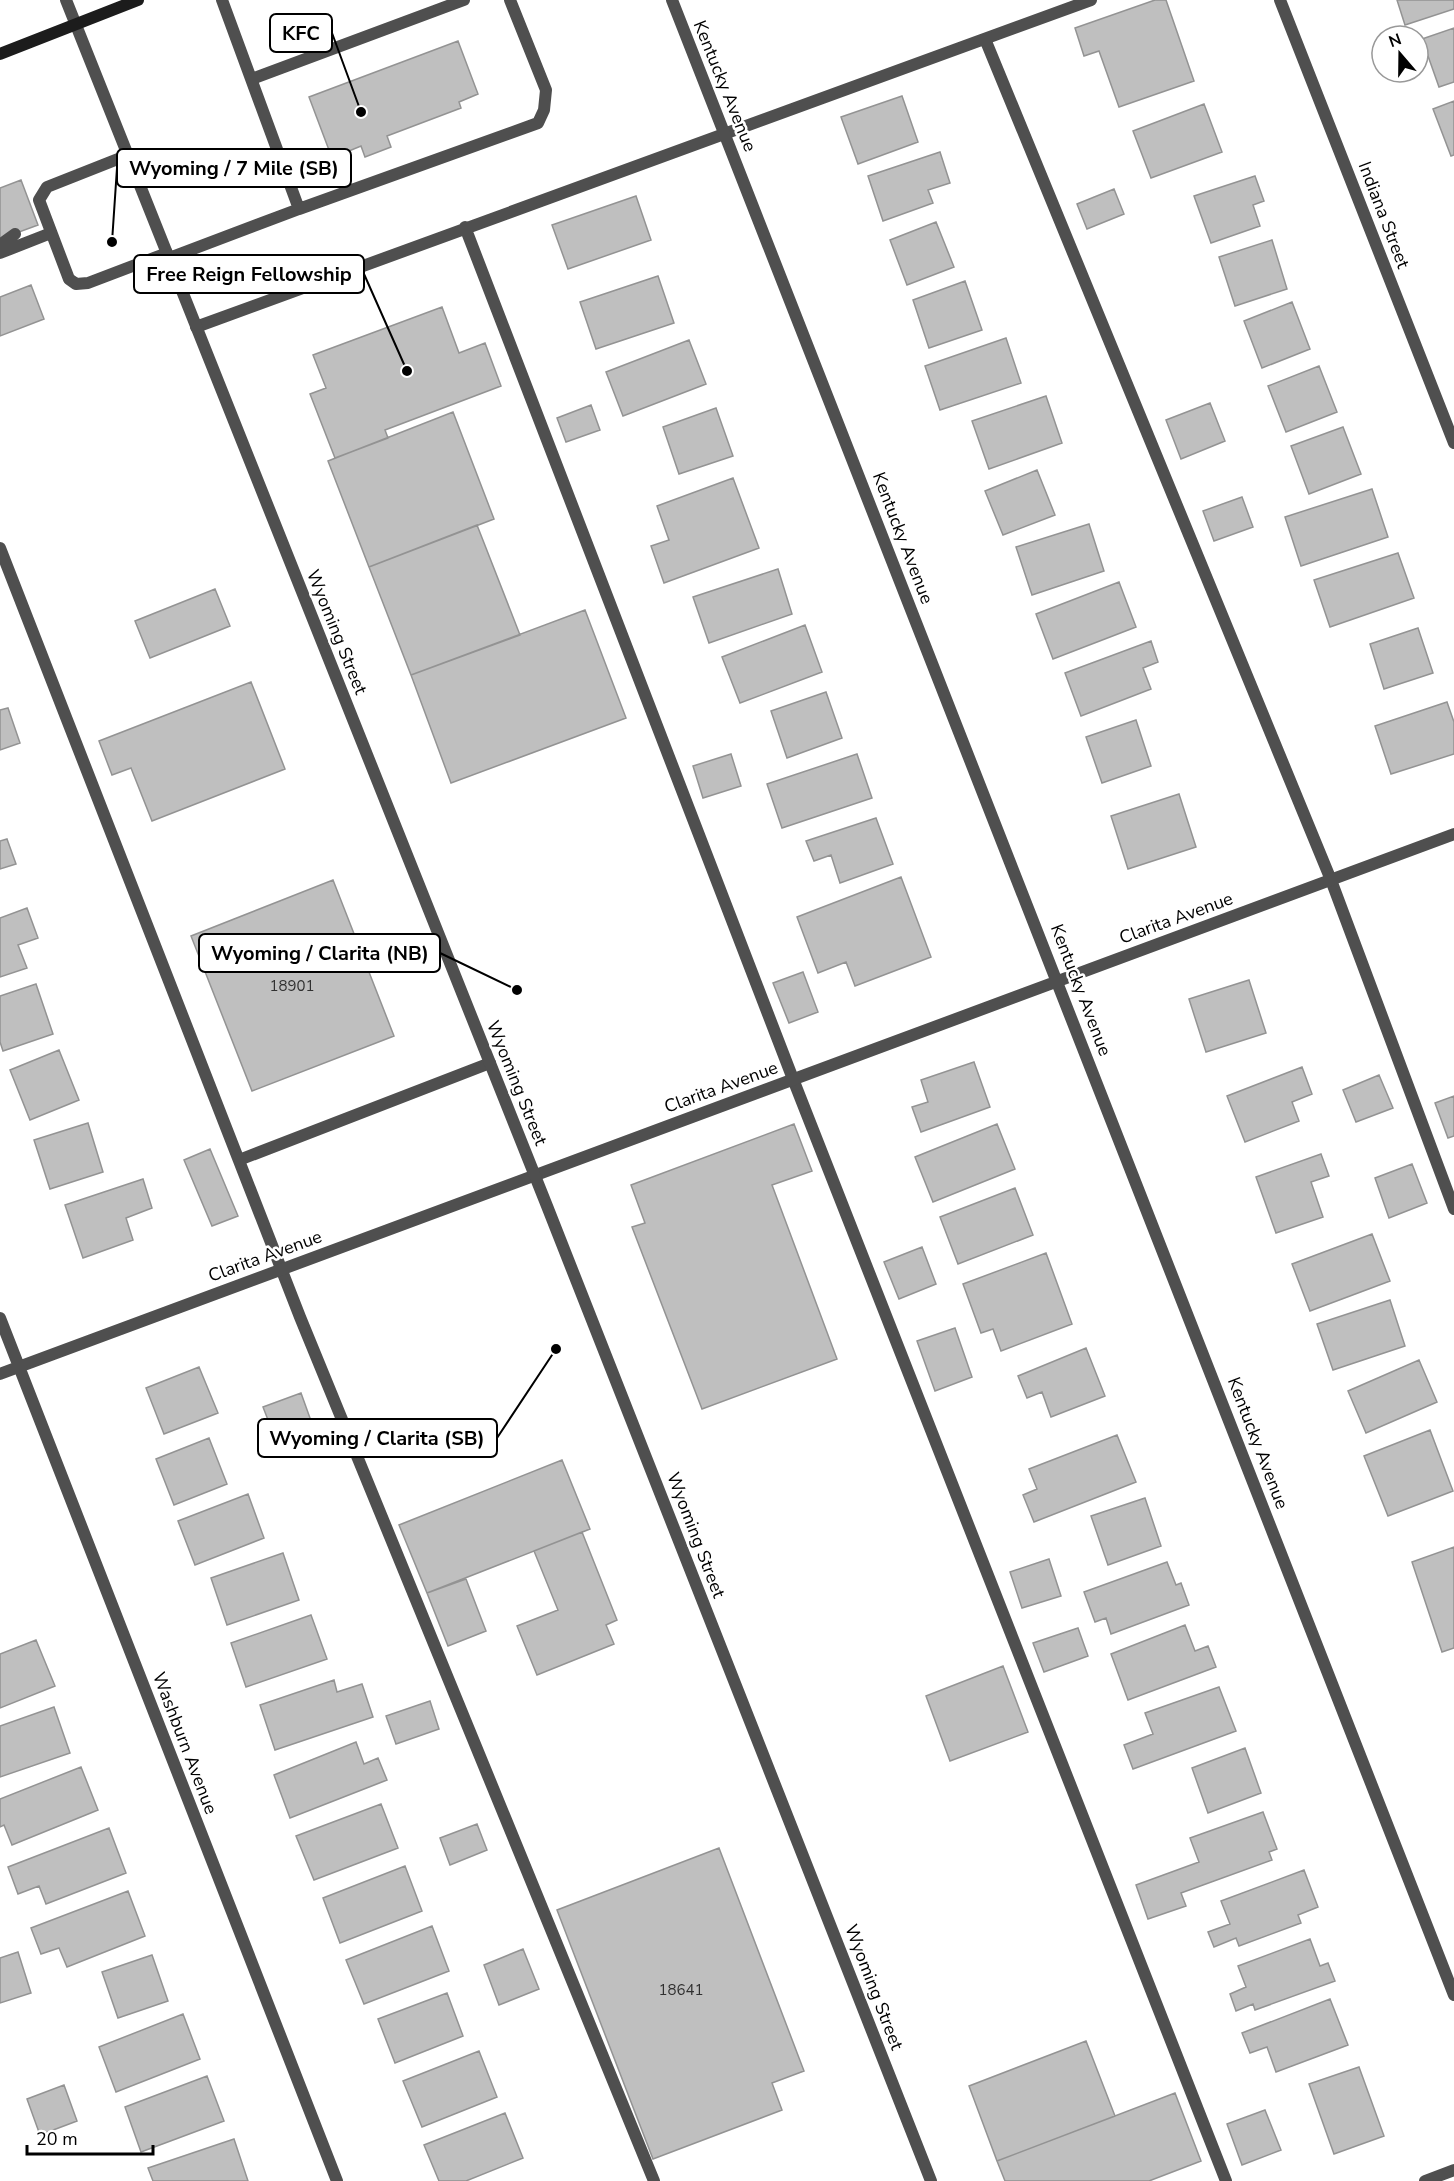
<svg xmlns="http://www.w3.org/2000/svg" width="1454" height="2181" font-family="'Nunito Sans',sans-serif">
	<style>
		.building { fill: #bfbfbf; stroke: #939393; stroke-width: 1.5 }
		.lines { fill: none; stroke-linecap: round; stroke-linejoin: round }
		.service { stroke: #4f4f4f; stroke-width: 12 }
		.minor { stroke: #4f4f4f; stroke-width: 12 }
		.tertiary { stroke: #4f4f4f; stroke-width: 12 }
		.secondary { stroke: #1c1c1c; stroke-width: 12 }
		.labels { text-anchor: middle; stroke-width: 5; stroke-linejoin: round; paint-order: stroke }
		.number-label { font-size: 15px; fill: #303030 }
		.street-label { font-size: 18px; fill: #000; stroke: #fff }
		.leader { fill: none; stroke: #000; stroke-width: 2 }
		.callout-dot { fill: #000; stroke: #fff; stroke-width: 2 }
		.callout { fill: #fff; stroke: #000; stroke-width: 2 }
		.callout-label { font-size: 20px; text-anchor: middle; font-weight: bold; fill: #000 }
	</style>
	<rect width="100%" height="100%" fill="#fff"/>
	<path class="building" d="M 1155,0 L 1166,0 L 1194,81 L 1119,107 L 1099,51 L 1084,56 L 1075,28 Z
		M 1397,0 L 1454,0 L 1454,9 L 1405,25 Z
		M 1454,28 L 1454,82 L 1439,87 L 1422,39 Z
		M 458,41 L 478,94 L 459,102 L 461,108 L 387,136 L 391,147 L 365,157 L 361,146 L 332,158 L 309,97 Z
		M 902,96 L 918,142 L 858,164 L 841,117 Z
		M 1454,101 L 1454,155 L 1451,156 L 1433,109 Z
		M 1204,104 L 1222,152 L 1151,178 L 1133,131 Z
		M 940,152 L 950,183 L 928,190 L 933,203 L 883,221 L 868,176 Z
		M 1255,176 L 1264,201 L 1253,205 L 1260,226 L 1211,243 L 1194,196 Z
		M 21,180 L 38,225 L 0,239 L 0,188 Z
		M 1114,189 L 1124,214 L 1087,229 L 1077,204 Z
		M 636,196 L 651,240 L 568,269 L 552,225 Z
		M 936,222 L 954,267 L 907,285 L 890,240 Z
		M 1272,240 L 1287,289 L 1235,306 L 1219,257 Z
		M 658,276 L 674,323 L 596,349 L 580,302 Z
		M 965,281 L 982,330 L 929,348 L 913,300 Z
		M 31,285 L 44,319 L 0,336 L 0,297 Z
		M 1292,302 L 1310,349 L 1262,368 L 1244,321 Z
		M 442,307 L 459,353 L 485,343 L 501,386 L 385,430 L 388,438 L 335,458 L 310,394 L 326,388 L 313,355 Z
		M 1006,338 L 1021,383 L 940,410 L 925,366 Z
		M 689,340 L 706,384 L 623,416 L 606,372 Z
		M 1319,366 L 1337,412 L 1286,432 L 1268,386 Z
		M 1046,396 L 1062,443 L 989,469 L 972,421 Z
		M 1210,403 L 1225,441 L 1181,459 L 1166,420 Z
		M 591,405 L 600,430 L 566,442 L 557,418 Z
		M 716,408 L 733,456 L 679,474 L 663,427 Z
		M 453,412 L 494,519 L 369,567 L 328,461 Z
		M 1343,427 L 1361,474 L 1309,494 L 1291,446 Z
		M 1037,470 L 1055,515 L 1003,535 L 985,491 Z
		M 733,478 L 759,548 L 664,583 L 651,546 L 669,540 L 657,506 Z
		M 1372,489 L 1388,537 L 1301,566 L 1285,517 Z
		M 1242,497 L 1253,527 L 1214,541 L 1203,511 Z
		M 1089,524 L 1104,571 L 1032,595 L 1016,547 Z
		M 477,525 L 520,635 L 411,675 L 369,567 Z
		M 1398,553 L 1414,598 L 1330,627 L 1314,580 Z
		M 778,569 L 792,614 L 709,643 L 693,597 Z
		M 1119,582 L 1136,627 L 1053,659 L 1036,614 Z
		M 215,589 L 230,626 L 150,658 L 135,621 Z
		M 585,610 L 626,718 L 451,783 L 411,675 Z
		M 805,625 L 822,672 L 740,703 L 722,657 Z
		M 1418,628 L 1433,673 L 1384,689 L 1370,644 Z
		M 1151,641 L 1158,662 L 1143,668 L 1151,689 L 1081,716 L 1065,673 Z
		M 251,682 L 285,769 L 152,821 L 131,768 L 112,775 L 99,741 Z
		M 826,692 L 842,738 L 787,758 L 771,711 Z
		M 1447,702 L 1454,722 L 1454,754 L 1391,774 L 1375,726 Z
		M 8,708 L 20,743 L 0,750 L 0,710 Z
		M 1136,720 L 1151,766 L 1102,783 L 1086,737 Z
		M 731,754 L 741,786 L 703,798 L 693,766 Z
		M 857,754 L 872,798 L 782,828 L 767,784 Z
		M 1179,794 L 1196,847 L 1128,869 L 1111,816 Z
		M 876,818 L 893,864 L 840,883 L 831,855 L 814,861 L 806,841 Z
		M 7,839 L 16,864 L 0,869 L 0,841 Z
		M 901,877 L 931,957 L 855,986 L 846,962 L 818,973 L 797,917 Z
		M 333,880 L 394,1036 L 252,1091 L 191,936 Z
		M 27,908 L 38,938 L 18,945 L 27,968 L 0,977 L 0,918 Z
		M 803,972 L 818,1012 L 789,1023 L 773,983 Z
		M 1249,980 L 1266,1033 L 1206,1052 L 1189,999 Z
		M 36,984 L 53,1034 L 3,1051 L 0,1042 L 0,996 Z
		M 59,1050 L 79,1100 L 30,1120 L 10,1070 Z
		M 974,1062 L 990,1107 L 921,1132 L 912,1107 L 928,1102 L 921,1080 Z
		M 1302,1067 L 1312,1094 L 1292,1102 L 1299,1121 L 1245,1142 L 1227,1096 Z
		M 1379,1075 L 1393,1108 L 1356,1122 L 1343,1090 Z
		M 1454,1096 L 1454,1136 L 1448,1138 L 1435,1103 Z
		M 88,1123 L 103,1172 L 50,1189 L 34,1140 Z
		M 794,1124 L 812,1171 L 772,1185 L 837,1359 L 702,1409 L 632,1227 L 645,1223 L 631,1185 Z
		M 997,1124 L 1015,1169 L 933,1202 L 915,1157 Z
		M 210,1149 L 238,1216 L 212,1226 L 184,1160 Z
		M 1321,1154 L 1329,1176 L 1311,1182 L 1323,1217 L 1276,1233 L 1256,1177 Z
		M 1412,1164 L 1427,1203 L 1389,1218 L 1375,1178 Z
		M 143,1179 L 152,1208 L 126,1218 L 133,1240 L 83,1258 L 65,1205 Z
		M 1015,1188 L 1033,1235 L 958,1264 L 940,1217 Z
		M 1372,1234 L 1390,1281 L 1310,1311 L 1292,1264 Z
		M 922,1247 L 936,1284 L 899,1299 L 884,1262 Z
		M 1046,1253 L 1072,1324 L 1001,1351 L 993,1329 L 981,1333 L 963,1284 Z
		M 1390,1300 L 1405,1346 L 1333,1370 L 1317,1324 Z
		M 955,1328 L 972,1377 L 935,1391 L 917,1341 Z
		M 1086,1348 L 1105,1396 L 1051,1417 L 1042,1392 L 1027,1398 L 1018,1376 Z
		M 1419,1360 L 1437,1402 L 1366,1433 L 1348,1391 Z
		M 199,1367 L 218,1413 L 164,1434 L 146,1388 Z
		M 301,1393 L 315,1432 L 278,1446 L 263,1407 Z
		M 1430,1430 L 1453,1491 L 1388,1516 L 1364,1456 Z
		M 1117,1435 L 1136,1482 L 1034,1522 L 1023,1495 L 1037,1489 L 1029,1469 Z
		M 209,1438 L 227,1484 L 174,1505 L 156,1459 Z
		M 562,1460 L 590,1529 L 427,1593 L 399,1525 Z
		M 248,1494 L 264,1538 L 195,1565 L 178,1521 Z
		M 1145,1498 L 1161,1546 L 1108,1565 L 1091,1516 Z
		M 582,1532 L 617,1620 L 606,1625 L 614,1644 L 537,1675 L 517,1626 L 558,1610 L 534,1551 Z
		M 1454,1547 L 1454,1648 L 1442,1652 L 1412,1562 Z
		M 283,1553 L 299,1600 L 227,1625 L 211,1578 Z
		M 1049,1559 L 1061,1596 L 1022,1608 L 1010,1572 Z
		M 1167,1562 L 1176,1585 L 1181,1583 L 1189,1605 L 1111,1634 L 1106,1618 L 1095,1622 L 1084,1592 Z
		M 466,1579 L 486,1631 L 448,1646 L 427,1593 Z
		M 311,1615 L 327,1659 L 246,1687 L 231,1643 Z
		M 1185,1625 L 1195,1651 L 1208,1646 L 1216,1667 L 1128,1700 L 1111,1654 Z
		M 1078,1628 L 1088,1656 L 1044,1672 L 1033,1643 Z
		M 36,1640 L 55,1686 L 0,1708 L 0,1654 Z
		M 1003,1666 L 1028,1732 L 950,1761 L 926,1696 Z
		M 334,1680 L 337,1692 L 362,1684 L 373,1717 L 275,1750 L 260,1705 Z
		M 1219,1687 L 1236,1731 L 1133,1769 L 1124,1745 L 1153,1734 L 1145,1713 Z
		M 430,1701 L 439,1729 L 396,1744 L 386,1716 Z
		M 54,1707 L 70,1753 L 0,1777 L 0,1726 Z
		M 356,1742 L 364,1764 L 378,1758 L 387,1780 L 290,1818 L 274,1775 Z
		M 1245,1748 L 1261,1793 L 1208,1813 L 1192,1768 Z
		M 81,1767 L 98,1810 L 12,1845 L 4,1825 L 0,1827 L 0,1799 Z
		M 381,1804 L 398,1848 L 314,1880 L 296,1836 Z
		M 1263,1812 L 1277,1849 L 1269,1852 L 1272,1860 L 1181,1893 L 1186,1906 L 1148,1919 L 1136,1885 L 1199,1862 L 1190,1838 Z
		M 477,1824 L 487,1850 L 450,1865 L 440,1838 Z
		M 109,1828 L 126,1873 L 46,1904 L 39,1886 L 18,1894 L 8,1867 Z
		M 719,1848 L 804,2071 L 772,2083 L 782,2110 L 653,2159 L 557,1910 Z
		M 405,1866 L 422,1911 L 340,1943 L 323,1898 Z
		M 1304,1870 L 1318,1907 L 1298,1915 L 1301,1923 L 1239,1946 L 1236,1938 L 1214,1947 L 1208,1932 L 1230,1924 L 1221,1901 Z
		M 128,1891 L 145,1936 L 67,1967 L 59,1948 L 41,1954 L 31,1928 Z
		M 432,1926 L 449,1971 L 364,2004 L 346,1960 Z
		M 1310,1939 L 1320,1966 L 1328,1963 L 1335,1981 L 1255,2010 L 1253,2004 L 1236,2011 L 1230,1994 L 1246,1987 L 1238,1966 Z
		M 523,1949 L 539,1989 L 499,2005 L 484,1965 Z
		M 18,1952 L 31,1993 L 0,2003 L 0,1958 Z
		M 152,1955 L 168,2001 L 118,2018 L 102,1972 Z
		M 447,1993 L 463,2036 L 395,2063 L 378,2019 Z
		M 1330,1999 L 1348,2045 L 1276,2072 L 1267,2047 L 1250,2053 L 1242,2033 Z
		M 183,2014 L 200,2059 L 116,2092 L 99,2047 Z
		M 1086,2041 L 1115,2116 L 997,2161 L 969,2086 Z
		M 479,2051 L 497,2097 L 422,2127 L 403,2081 Z
		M 1359,2067 L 1384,2136 L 1334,2154 L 1309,2084 Z
		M 207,2076 L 224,2121 L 141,2152 L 125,2107 Z
		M 64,2085 L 77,2121 L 40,2135 L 27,2099 Z
		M 1175,2093 L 1201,2161 L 1149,2181 L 1005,2181 L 997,2161 Z
		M 1265,2110 L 1281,2150 L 1242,2165 L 1227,2124 Z
		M 505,2113 L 523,2158 L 466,2181 L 439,2181 L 424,2145 Z
		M 234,2139 L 248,2181 L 153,2181 L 148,2168 Z"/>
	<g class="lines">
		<path class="service" d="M 985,39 L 1331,880 L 1454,1209
			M 252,79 L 464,0
			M 128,155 L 47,187 L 39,200 L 69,279 L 76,284 L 88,283 L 167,253
			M 299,209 L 538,123 L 544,110 L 546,90 L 510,0
			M 465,227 L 793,1079 L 1226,2181
			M 0,245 L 15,234
			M 0,253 L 51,233
			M 169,258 L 299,209 L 222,0
			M 196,327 L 1091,0
			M 0,548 L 300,1317 L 654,2181
			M 239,1160 L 490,1063"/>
		<path class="minor" d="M 672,0 L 1454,1995
			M 1280,0 L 1454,443
			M 0,1318 L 337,2181
			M 0,1374 L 1454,834
			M 1425,2181 L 1454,2170"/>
		<path class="tertiary" d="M 66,0 L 547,1206 L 931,2181"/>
		<path class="secondary" d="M 0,54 L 138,0"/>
	</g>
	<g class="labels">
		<g class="number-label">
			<text x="292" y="991">18901</text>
			<text x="681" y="1995">18641</text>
		</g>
		<g class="street-label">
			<text transform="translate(725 86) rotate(68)" y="6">Kentucky Avenue</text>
			<text transform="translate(1384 215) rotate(69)" y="6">Indiana Street</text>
			<text transform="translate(903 538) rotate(69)" y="6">Kentucky Avenue</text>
			<text transform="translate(337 632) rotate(68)" y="6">Wyoming Street</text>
			<text transform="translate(1176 918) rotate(-20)" y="6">Clarita Avenue</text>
			<text transform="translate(1081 990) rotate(69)" y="6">Kentucky Avenue</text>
			<text transform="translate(517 1083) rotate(68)" y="6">Wyoming Street</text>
			<text transform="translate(721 1087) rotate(-20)" y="6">Clarita Avenue</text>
			<text transform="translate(265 1256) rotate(-20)" y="6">Clarita Avenue</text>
			<text transform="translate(1258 1443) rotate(69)" y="6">Kentucky Avenue</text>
			<text transform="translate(696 1535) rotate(69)" y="6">Wyoming Street</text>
			<text transform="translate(185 1743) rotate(69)" y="6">Washburn Avenue</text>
			<text transform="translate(874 1987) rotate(69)" y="6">Wyoming Street</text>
		</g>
	</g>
	<path class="leader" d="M361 112L332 33M112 242L117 168M407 371L364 274M517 990L440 953M556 1349L497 1438"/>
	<g class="callout-dot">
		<circle cx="361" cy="112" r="6"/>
		<circle cx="112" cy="242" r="6"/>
		<circle cx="407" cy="371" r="6"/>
		<circle cx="517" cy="990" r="6"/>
		<circle cx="556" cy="1349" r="6"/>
	</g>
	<g class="callout">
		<rect x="270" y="14" width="62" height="38" rx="6"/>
		<rect x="117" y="149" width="234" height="38" rx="6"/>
		<rect x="134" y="255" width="230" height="38" rx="6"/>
		<rect x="199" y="934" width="241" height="38" rx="6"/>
		<rect x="258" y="1419" width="239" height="38" rx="6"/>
	</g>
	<g class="callout-label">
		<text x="301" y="40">KFC</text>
		<text x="234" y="175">Wyoming / 7 Mile (SB)</text>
		<text x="249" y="281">Free Reign Fellowship</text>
		<text x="320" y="960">Wyoming / Clarita (NB)</text>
		<text x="377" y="1445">Wyoming / Clarita (SB)</text>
	</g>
	<g transform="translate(1400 54) rotate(340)"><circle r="28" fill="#ffffff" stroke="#999999" stroke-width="1.5"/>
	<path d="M0-4.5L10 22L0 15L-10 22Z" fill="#000000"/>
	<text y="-9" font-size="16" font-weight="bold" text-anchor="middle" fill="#000000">N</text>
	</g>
	<path d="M27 2145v9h126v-9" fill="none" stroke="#000000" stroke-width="3"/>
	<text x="36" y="2145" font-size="18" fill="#000000" stroke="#ffffff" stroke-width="4.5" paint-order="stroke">20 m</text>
</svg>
